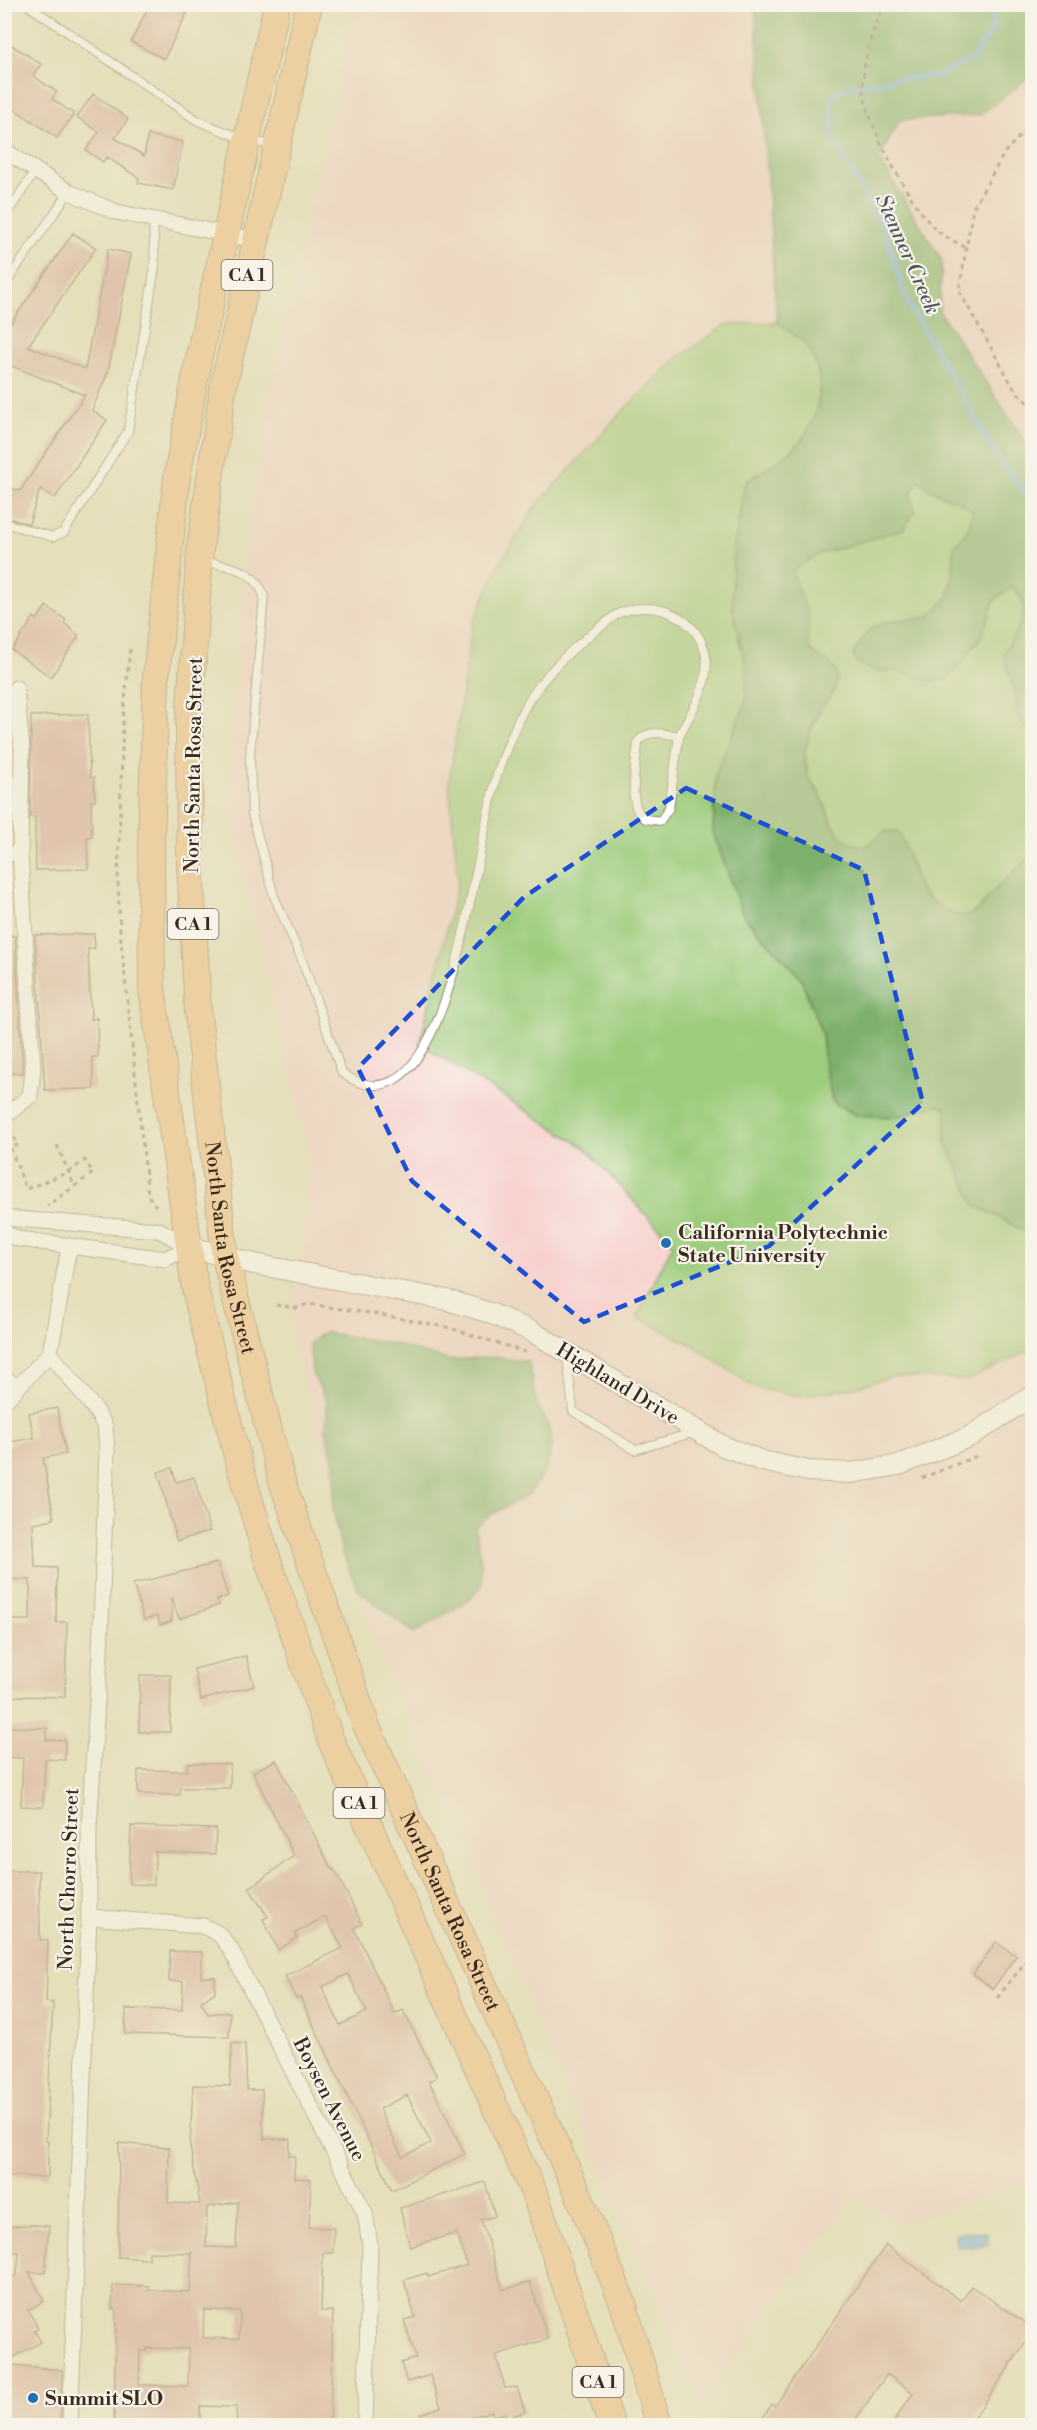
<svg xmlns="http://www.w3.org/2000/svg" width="1037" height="2430" font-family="'Libre Bodoni',serif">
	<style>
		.built { fill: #f7d0ce }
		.green { fill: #9ccc7b; stroke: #6c7b4c; stroke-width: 1.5 }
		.forest { fill: #7db06b; stroke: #5c6d44; stroke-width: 1.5 }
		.water { fill: #72ade3; stroke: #566c80; stroke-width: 1.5 }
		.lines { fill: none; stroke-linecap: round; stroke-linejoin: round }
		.stream { stroke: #72ade3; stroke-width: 5 }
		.building { fill: #d9a49b; fill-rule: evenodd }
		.service-casing { stroke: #90846c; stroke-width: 10 }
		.minor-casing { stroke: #90846c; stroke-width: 17 }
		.tertiary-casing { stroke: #90846c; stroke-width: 22 }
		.trunk-casing { stroke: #90846c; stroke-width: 28 }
		.path { stroke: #90846c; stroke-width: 3; stroke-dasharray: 4.5 4.5; stroke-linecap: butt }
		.service { stroke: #fff; stroke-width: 8 }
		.minor { stroke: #fff; stroke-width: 15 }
		.tertiary { stroke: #fff; stroke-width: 20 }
		.trunk { stroke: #f5be86; stroke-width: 26 }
		.marked { fill: none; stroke: #1d4ed8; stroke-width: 4.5; stroke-dasharray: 12 8; stroke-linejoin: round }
		.poi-dot { fill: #1f6fb2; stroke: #f7f3e8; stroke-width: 2 }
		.labels { text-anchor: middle; stroke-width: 4.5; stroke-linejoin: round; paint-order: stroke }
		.shield { fill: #f7f3e8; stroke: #73665b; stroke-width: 1.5 }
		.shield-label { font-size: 18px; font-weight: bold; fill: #3b2a1e }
		.street-label { font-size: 20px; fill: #3b2a1e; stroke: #f7f3e8 }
		.poi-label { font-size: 20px; font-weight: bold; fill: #3b2a1e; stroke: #f7f3e8; text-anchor: start }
		.water-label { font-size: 21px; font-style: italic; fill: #4e5863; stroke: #f7f3e8 }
	</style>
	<rect width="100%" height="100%" fill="#f7f3e8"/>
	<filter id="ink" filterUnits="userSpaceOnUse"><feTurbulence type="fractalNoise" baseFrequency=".0167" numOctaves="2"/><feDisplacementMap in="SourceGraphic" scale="12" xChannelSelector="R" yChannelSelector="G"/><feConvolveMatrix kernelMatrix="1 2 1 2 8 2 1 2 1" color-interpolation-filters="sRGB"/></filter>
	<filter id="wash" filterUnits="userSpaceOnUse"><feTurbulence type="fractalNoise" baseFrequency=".008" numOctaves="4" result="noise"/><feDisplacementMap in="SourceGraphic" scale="24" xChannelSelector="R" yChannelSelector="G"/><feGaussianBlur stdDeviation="1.35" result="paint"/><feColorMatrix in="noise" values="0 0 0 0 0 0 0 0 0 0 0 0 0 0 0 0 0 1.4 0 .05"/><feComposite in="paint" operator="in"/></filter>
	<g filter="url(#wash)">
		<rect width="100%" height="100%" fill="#e5dfba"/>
		<path class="built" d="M 356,5 L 1032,5 L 1032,2192 L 1025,2183 L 901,2223 L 852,2196 L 701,2403 L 368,1623 L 291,1328 L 310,1158 L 228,808 L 241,608 L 262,426 Z"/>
		<path class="green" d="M 777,322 C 787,330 802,339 809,349 C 826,376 821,411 804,437 C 793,453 762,472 745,482 L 738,637 L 746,666 L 746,702 L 716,773 L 713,832 L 743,915 L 801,978 L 822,1034 L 825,1067 L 833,1102 L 855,1115 L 896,1117 L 938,1105 L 946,1108 L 945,1140 L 975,1205 L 1032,1235 L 1032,1349 L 968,1380 L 895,1376 L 852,1388 L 799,1396 L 755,1388 L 692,1345 L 637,1317 L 673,1244 L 584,1147 L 420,1044 L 458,880 L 449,783 L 472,626 L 497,568 L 536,506 L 625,409 L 676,359 L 725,325 Z
			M 918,481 L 942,496 L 957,500 L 973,510 L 968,530 L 954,546 L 953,575 L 948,597 L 930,616 L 884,622 L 869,631 L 876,671 L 895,671 L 931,681 C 950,668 973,656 983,633 C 992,613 989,597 1011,587 C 1037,604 1016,633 1003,654 C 1007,667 1011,679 1014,691 C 1018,709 1014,721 1032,732 L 1032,855 C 1023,865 1011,873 1002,883 C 977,907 973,931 935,903 C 921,893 914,882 913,865 L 876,840 L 866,847 L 849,843 L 838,836 L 819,791 L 808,777 L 805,752 L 807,740 L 822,706 L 835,691 L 824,660 L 814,654 L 808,646 L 807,613 L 794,586 L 792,570 L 817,555 L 903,529 C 907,513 908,494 918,481 Z"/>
		<path class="forest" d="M 755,5 L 1032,5 L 1032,75 L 980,115 L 900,120 L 879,159 L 942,260 L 939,311 L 1032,452 L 1032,732 C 1014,721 1018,709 1014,691 C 1011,679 1007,666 1003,654 C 1016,633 1037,604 1012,587 L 993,601 L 983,634 L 948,679 L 931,681 L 895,671 L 876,671 L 864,667 L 853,657 L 855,649 L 869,631 L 884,622 L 930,616 L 948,597 L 953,575 L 954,546 L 968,530 L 973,511 L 957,500 L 942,496 L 918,481 C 909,492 909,498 916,511 L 903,529 L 817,555 L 793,570 C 794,586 803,597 807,613 C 810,624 805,638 810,649 C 816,660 837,661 837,677 C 838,689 830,696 823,705 C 811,724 798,757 809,778 C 814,788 821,795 825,806 C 834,830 839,843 866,847 L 885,831 L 897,831 C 910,850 910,871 921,891 C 925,897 933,901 939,906 C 974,930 980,904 1001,883 C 1011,873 1023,865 1032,855 L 1032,1235 L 975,1205 L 945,1140 L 946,1108 L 938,1105 L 896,1117 L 855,1115 L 833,1102 L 825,1067 L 822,1034 L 801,978 L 743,915 L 713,832 L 716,773 L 746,702 L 746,666 L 732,607 L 733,551 L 745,482 C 762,472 793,453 804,437 C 821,411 826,376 809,349 C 802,339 787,330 777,322 Z
			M 324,1332 L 394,1344 L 448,1360 L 496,1357 L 529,1362 L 536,1401 L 547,1422 L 552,1442 L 547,1468 L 528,1495 L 494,1513 L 475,1527 L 480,1552 L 482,1585 L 472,1598 L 414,1633 L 358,1590 L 342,1553 L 333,1509 L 335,1469 L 326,1430 L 327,1402 L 312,1373 L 309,1343 Z"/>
		<path class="water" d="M 972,2231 L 987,2233 L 988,2244 L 973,2247 L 957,2246 L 955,2235 Z"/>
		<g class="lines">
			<path class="stream" d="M 996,4 L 991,32 L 972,59 L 938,76 L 896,79 L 840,89 L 832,97 L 833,139 L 884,228 L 906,299 L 999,460 L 1032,502"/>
		</g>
		<g id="blocks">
			<path class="building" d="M 150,4 L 186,4 L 183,11 L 187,13 L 164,59 L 131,42 Z
				M 4,40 L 41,64 L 33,76 L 57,92 L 52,99 L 74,114 L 57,138 L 4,102 Z
				M 93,94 L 128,119 L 115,138 L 144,156 L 148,135 L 183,142 L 173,190 L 138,183 L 139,178 L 107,157 L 103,162 L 86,150 L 99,132 L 77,117 Z
				M 73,233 L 96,248 L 28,346 L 85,369 L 108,249 L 131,254 L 108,372 L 92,410 L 107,420 L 55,498 L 40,489 L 29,524 L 4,517 L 4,486 L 20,491 L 85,395 L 4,363 L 4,333 Z
				M 46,606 L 66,620 L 64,623 L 79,636 L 51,677 L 12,650 L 34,617 L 37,620 Z
				M 88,714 L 90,777 L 94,777 L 95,801 L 91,801 L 92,837 L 87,837 L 88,869 L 36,870 L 35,817 L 30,817 L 31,716 Z
				M 94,934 L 95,948 L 88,949 L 91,1019 L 97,1018 L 98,1057 L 92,1057 L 94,1089 L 45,1090 L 35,935 Z
				M 4,936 L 15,936 L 23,1073 L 4,1073 Z
				M 57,1408 L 66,1454 L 43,1458 L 54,1519 L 33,1523 L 35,1567 L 57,1568 L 56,1622 L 67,1622 L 65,1697 L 7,1696 L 9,1620 L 30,1620 L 30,1580 L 6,1579 L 4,1446 L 11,1445 L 10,1442 L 34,1438 L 29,1413 Z
				M 172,1468 L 176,1482 L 194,1477 L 210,1531 L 177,1541 L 158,1472 Z
				M 217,1563 L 228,1596 L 217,1600 L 219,1605 L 179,1619 L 172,1597 L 172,1621 L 160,1625 L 157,1616 L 144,1620 L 133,1584 Z
				M 246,1656 L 254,1686 L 201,1700 L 194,1669 Z
				M 140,1675 L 171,1675 L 170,1732 L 139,1732 Z
				M 4,1727 L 47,1728 L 46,1740 L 65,1740 L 65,1760 L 45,1759 L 43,1807 L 21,1806 L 23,1758 L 4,1757 Z
				M 276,1760 L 332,1870 L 334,1869 L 348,1896 L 362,1924 L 354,1928 L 395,2014 L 403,2010 L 437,2077 L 429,2081 L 465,2154 L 392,2190 L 300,1997 L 296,1999 L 285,1976 L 343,1948 L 325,1917 L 295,1933 L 297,1938 L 278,1950 L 263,1919 L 268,1917 L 249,1888 L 294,1856 L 253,1772 ZM 348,1974 L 367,2012 L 340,2025 L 322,1987 ZM 407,2095 L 431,2143 L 402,2157 L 379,2109 Z
				M 187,1763 L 230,1764 L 230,1788 L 180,1788 L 180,1795 L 138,1794 L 138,1770 L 187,1771 Z
				M 131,1826 L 216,1829 L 215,1854 L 155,1852 L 154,1885 L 129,1884 Z
				M 4,1871 L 39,1871 L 40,1940 L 48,1940 L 46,2002 L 53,2003 L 46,2141 L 48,2141 L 48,2177 L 4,2176 L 11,2039 L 4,2038 Z
				M 996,1942 L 1016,1956 L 993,1989 L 973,1974 Z
				M 170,1951 L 202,1952 L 201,1977 L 215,1977 L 215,1992 L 201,2002 L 208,2014 L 230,2012 L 229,2037 L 125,2034 L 126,2009 L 182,2010 L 183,1981 L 169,1981 Z
				M 232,2043 L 245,2044 L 247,2090 L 262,2090 L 264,2139 L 290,2139 L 289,2156 L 295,2156 L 294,2178 L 311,2179 L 309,2227 L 334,2228 L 333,2253 L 323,2253 L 321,2311 L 333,2311 L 330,2426 L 237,2426 L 236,2407 L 200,2406 L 200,2425 L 114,2426 L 116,2309 L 112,2309 L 113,2285 L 149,2286 L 148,2290 L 190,2292 L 192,2253 L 149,2252 L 149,2259 L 118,2257 L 119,2143 L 169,2148 L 168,2203 L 200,2204 L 190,2146 L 193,2085 L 230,2086 ZM 238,2202 L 236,2248 L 206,2247 L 207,2207 ZM 204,2310 L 240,2311 L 239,2339 L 203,2338 ZM 146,2348 L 189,2349 L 188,2386 L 139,2385 L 140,2351 L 146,2351 Z
				M 485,2182 L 495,2216 L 481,2220 L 503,2290 L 530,2282 L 548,2339 L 496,2355 L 505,2388 L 517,2387 L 525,2412 L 507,2418 L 506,2413 L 493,2416 L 492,2411 L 464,2420 L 466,2426 L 424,2426 L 420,2414 L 441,2407 L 430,2375 L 407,2382 L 401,2363 L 416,2358 L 404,2320 L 415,2317 L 404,2280 L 427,2273 L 428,2277 L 467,2265 L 457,2233 L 410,2247 L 400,2208 Z
				M 34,2225 L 49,2226 L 45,2273 L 29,2272 L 44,2301 L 28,2310 L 38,2328 L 34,2330 L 41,2342 L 4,2363 L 4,2282 L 17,2275 L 19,2252 L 4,2252 L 4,2226 Z
				M 886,2245 L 961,2301 L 971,2286 L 1032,2327 L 1032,2332 L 993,2391 L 968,2426 L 891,2426 L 913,2393 L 887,2374 L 851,2426 L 757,2426 L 772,2404 L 775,2406 Z
				M 4,2364 L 62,2370 L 60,2426 L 4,2426 Z"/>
		</g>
	</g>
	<g filter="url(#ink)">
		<use href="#blocks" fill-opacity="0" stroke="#90846c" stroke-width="1.5"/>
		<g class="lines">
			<g class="service-casing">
				<path id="service" d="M 26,4 L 198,121 L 246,140 L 273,145
					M 4,218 L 36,170
					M 4,286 L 69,192
					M 4,523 L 53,537 L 64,532 L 128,431 L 155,267 L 153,221
					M 204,561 C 229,567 255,568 264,596 L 250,756 L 252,814 L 274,896 L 302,960 L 342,1073 C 428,1135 461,944 472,893 C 480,856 486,819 495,782 C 500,763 509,742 517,723 C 534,683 569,650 603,625 C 609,621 615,614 622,612 C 666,596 716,630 705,678 C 701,698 688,718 679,736 C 663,734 649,728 638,742 C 637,761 625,810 646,819 C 650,820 656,820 660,821 L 669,808 L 679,736
					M 567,1355 L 573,1411 L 635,1450 L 695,1432
					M 4,1373 L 20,1385"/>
			</g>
			<g class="minor-casing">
				<path id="minor" d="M 4,150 L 69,192 L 116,212 L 255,240
					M 16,688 L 22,749 L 20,852
					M 4,855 L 20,852 L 33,1070 L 30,1096 L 9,1113 L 4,1113
					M 4,1218 L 159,1230 L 190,1247
					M 4,1233 L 19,1239 L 165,1259 L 190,1247
					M 50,1353 L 94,1408 L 105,1426 L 107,1449 L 100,1654 L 89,1829 L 89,1917 L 70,2426
					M 4,1402 L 50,1353 L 69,1247
					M 89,1917 L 203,1926 L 219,1934 L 230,1948 L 365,2213 L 370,2245 L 365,2426"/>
			</g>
			<g class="tertiary-casing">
				<path id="tertiary" d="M 190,1247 L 254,1264 L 447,1300 L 490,1313 L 531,1331 L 723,1446 L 762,1461 L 808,1471 L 851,1473 L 899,1465 L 969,1437 L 1032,1396"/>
			</g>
			<g class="trunk-casing">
				<g id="trunk">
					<path d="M 277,4 L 200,352 L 177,477 L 156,677 L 151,844 L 152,989 L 195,1289 L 239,1464 L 267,1558 L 331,1741 L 537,2200 L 612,2426"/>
					<path id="s1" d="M 309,4 L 223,388 L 200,549 L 189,724 L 190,864 L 198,1013 L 225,1257 L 281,1478 L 367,1727 L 579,2196 L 623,2303 L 659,2426"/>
				</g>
			</g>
			<path class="path" d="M 886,4 C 872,26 864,58 863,84 C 862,118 909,201 933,227 C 942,236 957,242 968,249
				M 1032,123 L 1005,152 L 973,208 L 959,291 L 1015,390 L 1032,407
				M 130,649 L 123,720 L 118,881 L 120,931 L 148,1195 L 156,1206
				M 10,1129 L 18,1145 L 10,1147 L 26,1189 L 69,1172 L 85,1160 L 93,1173 L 47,1206
				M 57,1145 L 75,1187
				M 276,1305 L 296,1308 L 308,1304 L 376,1314 L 450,1328 L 528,1353
				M 922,1478 L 977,1456
				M 997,1998 L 1032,1954"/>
			<use href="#service" class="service"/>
			<use href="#minor" class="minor"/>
			<use href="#tertiary" class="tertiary"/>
			<use href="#trunk" class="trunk"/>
		</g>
	</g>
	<path d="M0 0H1037V2430H0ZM 686,788 L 864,870 L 923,1103 L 769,1246 L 584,1322 L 412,1181 L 358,1068 L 524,897 Z" fill="#e5dfba" fill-opacity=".55" fill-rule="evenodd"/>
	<path class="marked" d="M 686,788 L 864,870 L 923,1103 L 769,1246 L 584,1322 L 412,1181 L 358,1068 L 524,897 Z"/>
	<g class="poi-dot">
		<circle cx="666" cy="1243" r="6"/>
		<circle cx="33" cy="2398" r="6"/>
	</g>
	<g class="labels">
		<g class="shield">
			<rect x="221.5" y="260" width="51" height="30" rx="4.5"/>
			<rect x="167.5" y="909" width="51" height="30" rx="4.5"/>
			<rect x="333.5" y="1788" width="51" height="30" rx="4.5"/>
			<rect x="572.5" y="2367" width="51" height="30" rx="4.5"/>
		</g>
		<g class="shield-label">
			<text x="247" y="281">CA 1</text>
			<text x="193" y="930">CA 1</text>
			<text x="359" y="1809">CA 1</text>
			<text x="598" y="2388">CA 1</text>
		</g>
		<g class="street-label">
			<text transform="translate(193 765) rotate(-89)" y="7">North Santa Rosa Street</text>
			<text dy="7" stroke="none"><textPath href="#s1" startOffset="1258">North Santa Rosa Street</textPath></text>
			<text transform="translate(618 1383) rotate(31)" y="7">Highland Drive</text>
			<text transform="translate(68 1879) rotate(-88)" y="7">North Chorro Street</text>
			<text dy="7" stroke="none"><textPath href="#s1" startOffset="1960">North Santa Rosa Street</textPath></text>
			<text transform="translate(330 2099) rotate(63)" y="7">Boysen Avenue</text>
		</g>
		<g class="poi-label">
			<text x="678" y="1239">California Polytechnic<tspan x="678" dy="23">State University</tspan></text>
			<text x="45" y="2405">Summit SLO</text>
		</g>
		<g class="water-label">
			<text transform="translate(908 254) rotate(66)" y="7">Stenner Creek</text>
		</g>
	</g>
	<rect width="1037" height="2430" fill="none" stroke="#f7f3e8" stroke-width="24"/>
</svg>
